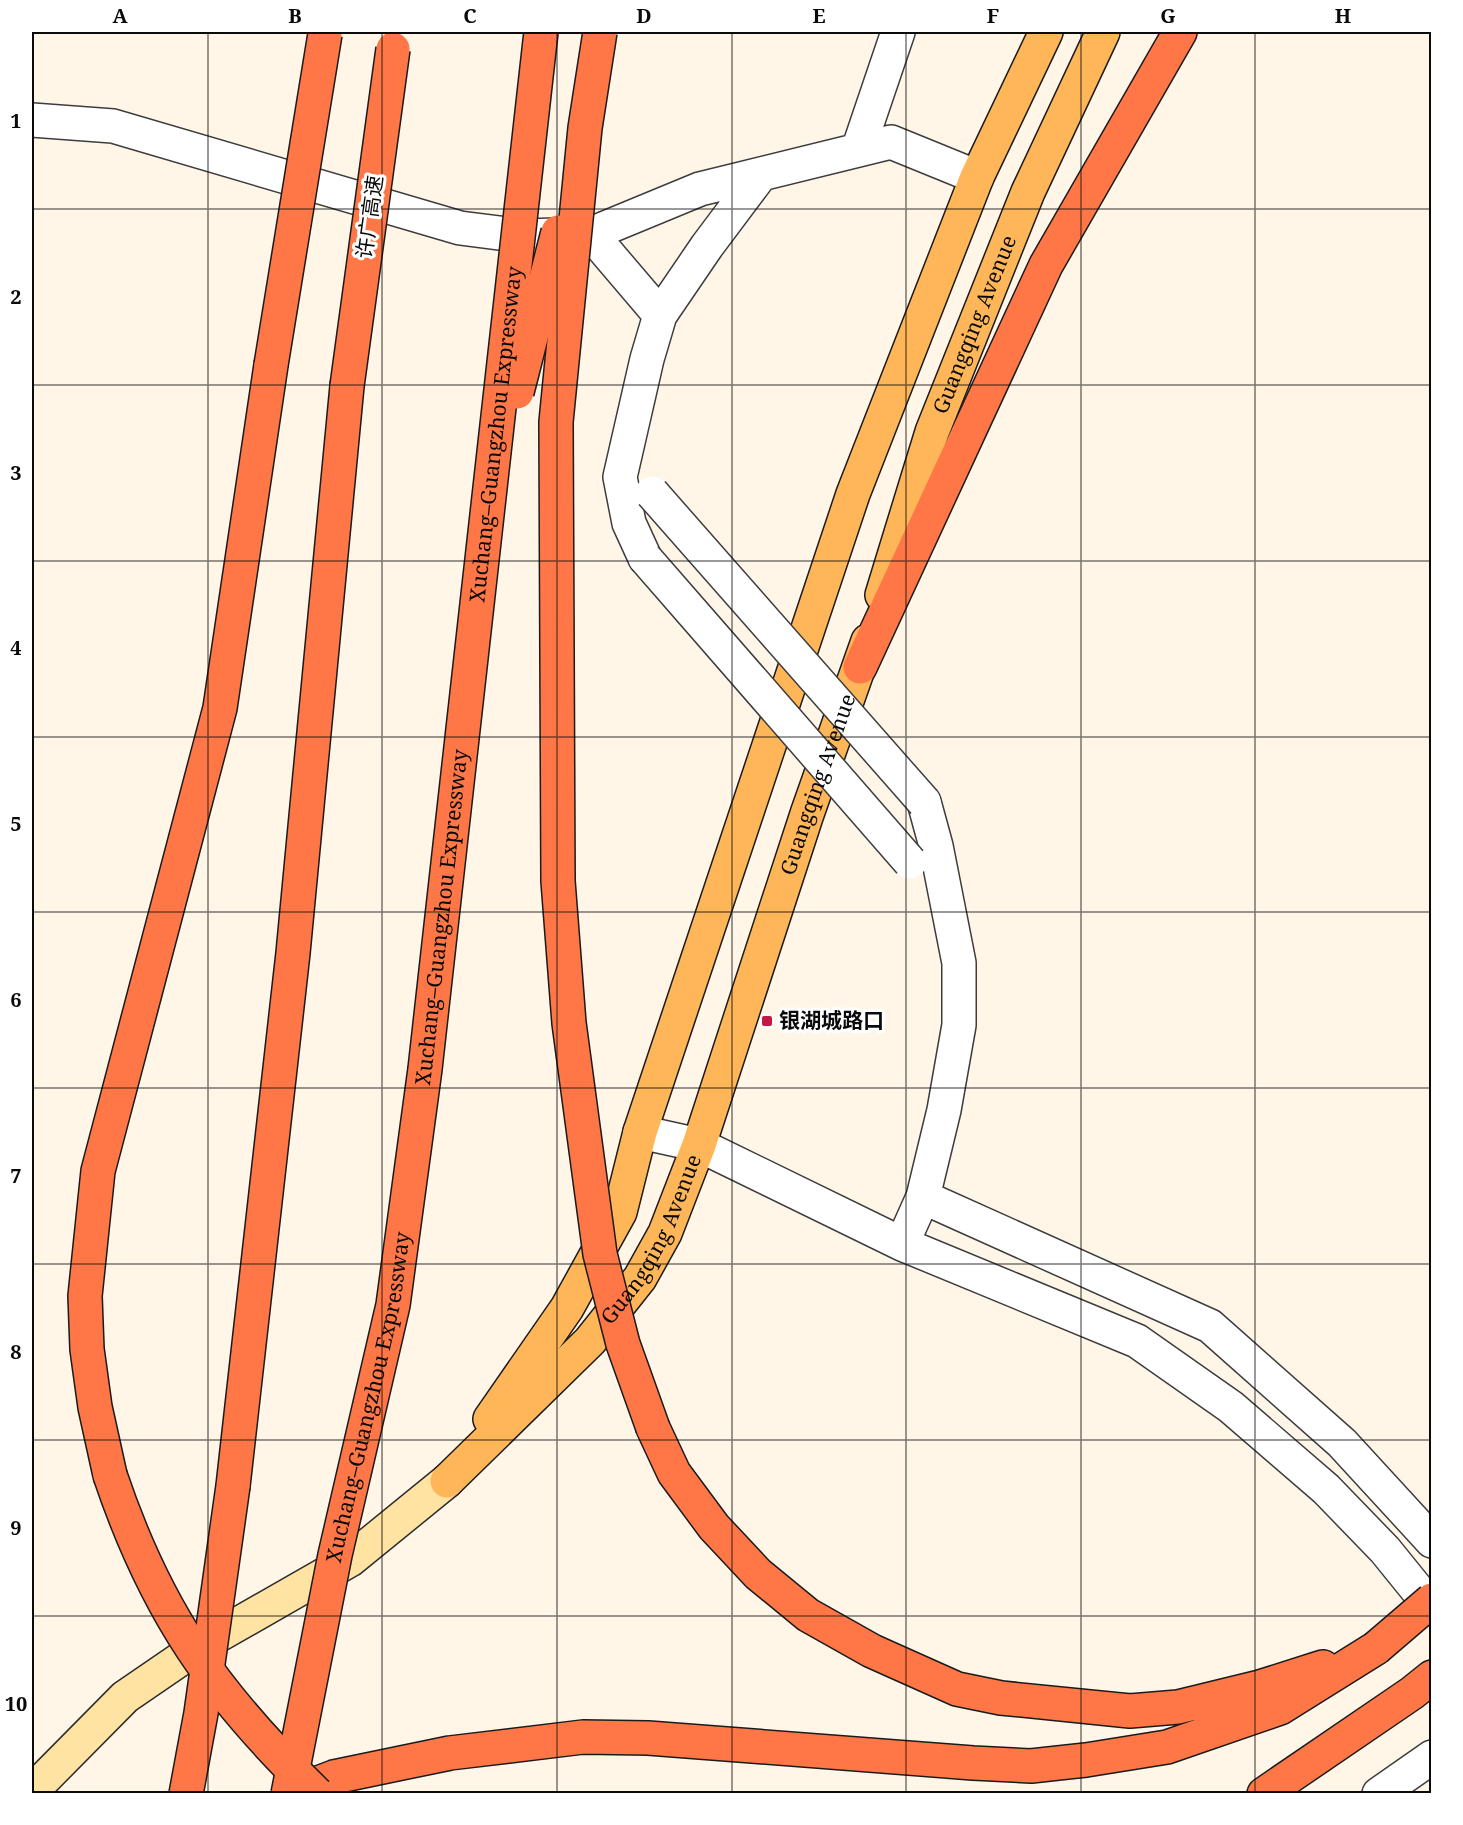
<svg xmlns="http://www.w3.org/2000/svg" width="1463" height="1825" font-family="'Noto Serif','Noto Sans SC',serif">
	<style>
		.lines { fill: none; stroke-linecap: round; stroke-linejoin: round }
		.street-casing { stroke: #3d3d3d; stroke-width: 36 }
		.secondary-casing { stroke: #2c2c2c; stroke-width: 36 }
		.primary-casing { stroke: #1b1b1b; stroke-width: 36 }
		.highway-casing { stroke: #1b1b1b; stroke-width: 36 }
		.street { stroke: #fff; stroke-width: 33 }
		.secondary { stroke: #ffe3a3; stroke-width: 33 }
		.primary { stroke: #ffb658; stroke-width: 33 }
		.highway { stroke: #ff7746; stroke-width: 33 }
		.street-bridge-casing { stroke: #3d3d3d; stroke-width: 36; stroke-linecap: butt }
		.highway-bridge-casing { stroke: #1b1b1b; stroke-width: 36; stroke-linecap: butt }
		.street-bridge { stroke: #fff; stroke-width: 33 }
		.highway-bridge { stroke: #ff7746; stroke-width: 33 }
		.grid { fill: none; stroke: #0a0a0a; stroke-width: 1.5; stroke-opacity: 0.55 }
		.poi-dot { fill: #c41941; stroke: #fff; stroke-width: 2 }
		.labels { text-anchor: middle; stroke-width: 6; stroke-linejoin: round; paint-order: stroke }
		.street-label { font-size: 21px; fill: #0a0a0a; stroke: #fff }
		.poi-label { font-size: 21px; font-weight: bold; fill: #0a0a0a; stroke: #fff; text-anchor: start }
		.neatline { fill: none; stroke: #0a0a0a; stroke-width: 2 }
		.grid-label { font-size: 20px; text-anchor: middle; font-weight: bold; fill: #0a0a0a }
	</style>
	<rect width="100%" height="100%" fill="#fff6e8"/>
	<g class="lines">
		<g class="street-casing">
			<path id="street" d="M 32,120 L 113,126 L 460,228 L 523,236 L 591,234 L 700,189 L 891,142 L 977,177
				M 858,150 L 898,32
				M 591,234 L 660,315
				M 645,558 L 629,523 L 620,477 L 647,359 L 660,315 L 707,246 L 761,174
				M 640,1132 L 699,1145 L 902,1244 L 923,1197 L 944,1110 L 959,1025 L 959,963 L 936,846 L 924,802
				M 923,1197 L 1210,1326 L 1342,1443 L 1432,1541
				M 902,1244 L 1137,1341 L 1231,1407 L 1326,1489 L 1385,1550 L 1432,1608
				M 1379,1794 L 1432,1757"/>
		</g>
		<g class="secondary-casing">
			<path id="secondary" d="M 32,1791 L 125,1697 L 198,1647 L 350,1560 L 447,1481"/>
		</g>
		<g class="primary-casing">
			<g id="primary">
				<path id="s1" d="M 882,595 L 932,432 L 1028,192 L 1103,32"/>
				<path d="M 490,1419 L 567,1308 L 620,1212 L 640,1132 L 853,494 L 977,177 L 1046,32"/>
				<path id="s2" d="M 447,1481 L 590,1341 L 640,1278 L 665,1233 L 699,1145 L 807,814 L 868,641"/>
			</g>
		</g>
		<g class="highway-casing">
			<path id="highway" d="M 860,667 L 1046,265 L 1180,32
				M 653,1428 L 674,1473 L 714,1527 L 758,1574 L 808,1615 L 872,1651 L 957,1689 L 1001,1698 L 1130,1711 L 1178,1707 L 1260,1687 L 1323,1667
				M 110,1475 L 95,1407 L 87,1349 L 85,1296 L 98,1171 L 220,708 L 271,365
				M 233,1486 L 293,953 L 347,386
				M 289,1794 L 334,1777 L 450,1753 L 583,1737 L 648,1738 L 973,1763 L 1031,1766 L 1086,1760 L 1167,1747 L 1280,1708 L 1376,1648
				M 1264,1794 L 1412,1693 L 1432,1677"/>
		</g>
		<use href="#street" class="street"/>
		<use href="#secondary" class="secondary"/>
		<use href="#primary" class="primary"/>
		<use href="#highway" class="highway"/>
		<g class="street-bridge-casing">
			<path id="street-bridge" d="M 652,493 L 924,802
				M 645,558 L 910,862"/>
		</g>
		<g class="highway-bridge-casing">
			<g id="highway-bridge">
				<path d="M 600,32 L 585,128 L 556,422 L 558,881 L 569,1023 L 600,1254 L 623,1344 L 653,1428"/>
				<path d="M 271,365 L 325,34"/>
				<path d="M 347,386 L 393,49"/>
				<path d="M 517,392 L 558,232"/>
				<path d="M 110,1475 C 156,1612 214,1694 317,1794"/>
				<path d="M 1376,1648 L 1432,1600"/>
				<path d="M 186,1794 L 201,1713 L 233,1486"/>
				<path id="s3" d="M 288,1794 L 335,1555 L 393,1305 L 425,1069 L 541,32"/>
			</g>
		</g>
		<use href="#street-bridge" class="street-bridge"/>
		<use href="#highway-bridge" class="highway-bridge"/>
	</g>
	<path class="grid" d="M 208,32 L 208,1794M 382,32 L 382,1794M 557,32 L 557,1794M 732,32 L 732,1794M 906,32 L 906,1794M 1081,32 L 1081,1794M 1255,32 L 1255,1794M 32,209 L 1432,209M 32,385 L 1432,385M 32,561 L 1432,561M 32,737 L 1432,737M 32,912 L 1432,912M 32,1088 L 1432,1088M 32,1264 L 1432,1264M 32,1440 L 1432,1440M 32,1616 L 1432,1616"/>
	<rect class="poi-dot" x="761" y="1015" width="12" height="12" rx="3"/>
	<g class="labels">
		<g class="street-label">
			<text transform="translate(370 217) rotate(-82)" y="7">许广高速</text>
			<text dy="7" stroke="none"><textPath href="#s1" startOffset="286">Guangqing Avenue</textPath></text>
			<text dy="7" stroke="none"><textPath href="#s3" startOffset="1377">Xuchang–Guangzhou Expressway</textPath></text>
			<text dy="7" stroke="none"><textPath href="#s2" startOffset="806">Guangqing Avenue</textPath></text>
			<text dy="7" stroke="none"><textPath href="#s3" startOffset="891">Xuchang–Guangzhou Expressway</textPath></text>
			<text dy="7" stroke="none"><textPath href="#s2" startOffset="320">Guangqing Avenue</textPath></text>
			<text dy="7" stroke="none"><textPath href="#s3" startOffset="405">Xuchang–Guangzhou Expressway</textPath></text>
		</g>
		<g class="poi-label">
			<text x="779" y="1028">银湖城路口</text>
		</g>
	</g>
	<rect width="1463" height="1825" fill="none" stroke="#ffffff" stroke-width="66"/>
	<rect x="33" y="33" width="1397" height="1759" class="neatline"/>
	<g class="grid-label">
		<text x="120" y="23">A</text>
		<text x="295" y="23">B</text>
		<text x="470" y="23">C</text>
		<text x="644" y="23">D</text>
		<text x="819" y="23">E</text>
		<text x="993" y="23">F</text>
		<text x="1168" y="23">G</text>
		<text x="1343" y="23">H</text>
		<text x="16" y="128">1</text>
		<text x="16" y="304">2</text>
		<text x="16" y="480">3</text>
		<text x="16" y="655">4</text>
		<text x="16" y="831">5</text>
		<text x="16" y="1007">6</text>
		<text x="16" y="1183">7</text>
		<text x="16" y="1359">8</text>
		<text x="16" y="1535">9</text>
		<text x="16" y="1711">10</text>
	</g>
</svg>
